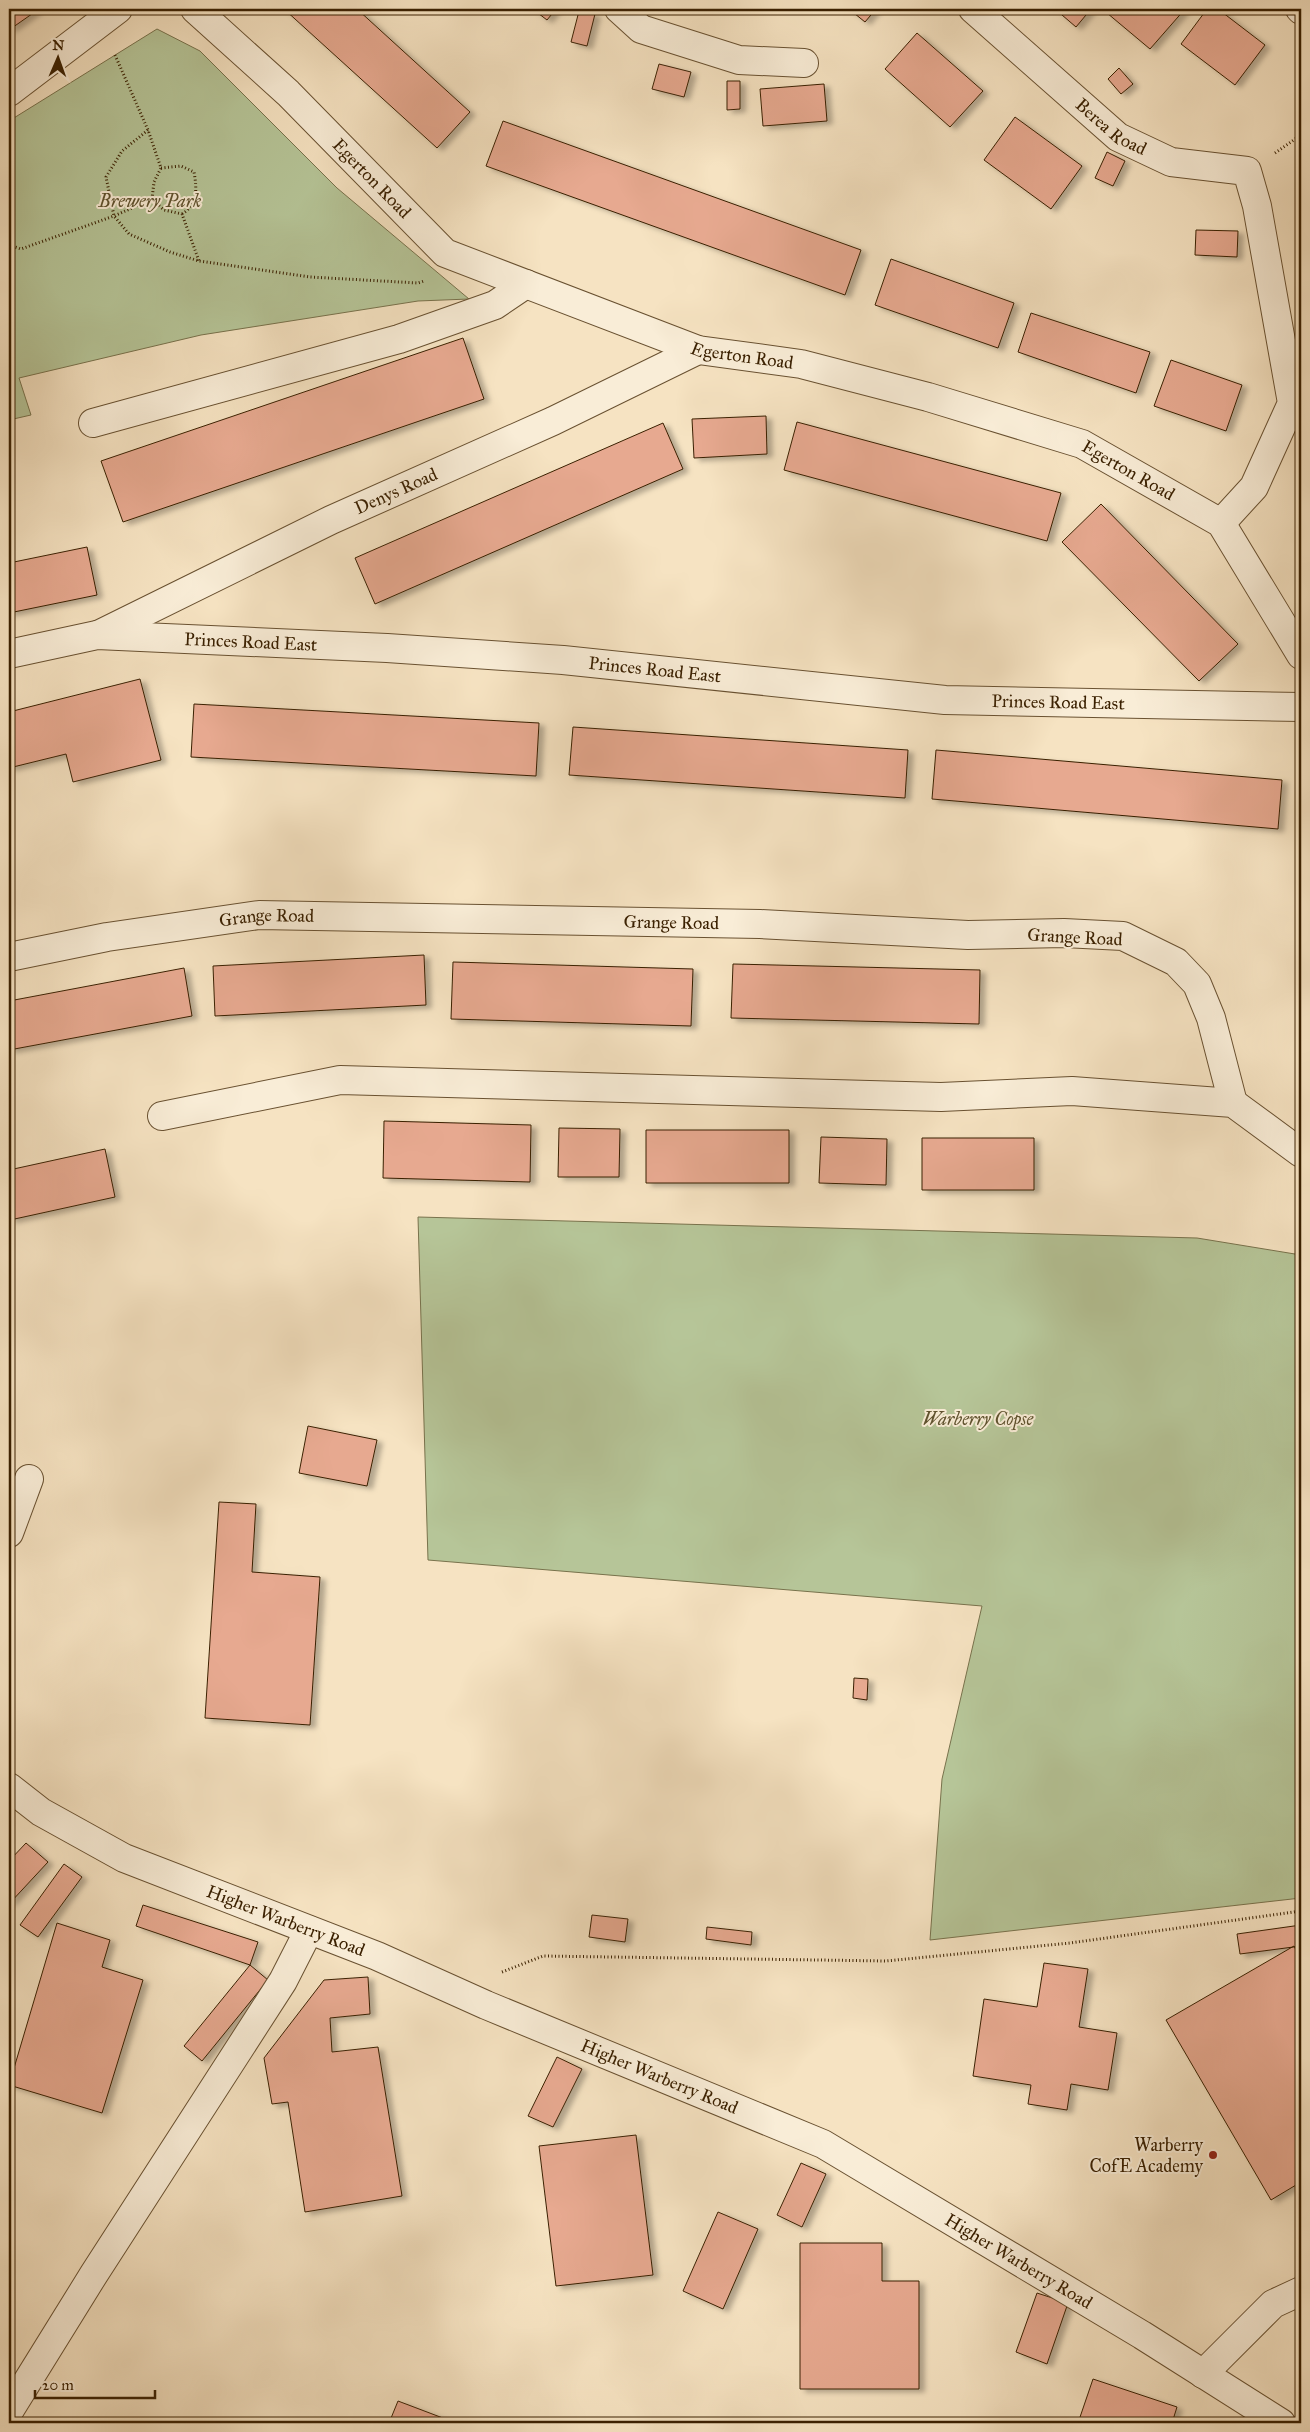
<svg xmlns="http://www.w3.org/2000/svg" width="1310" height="2432" font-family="'IM FELL Great Primer',serif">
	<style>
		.green { fill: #b6c598; stroke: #78724c }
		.building { fill: #e7a990; stroke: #3a2001; filter: url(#shadow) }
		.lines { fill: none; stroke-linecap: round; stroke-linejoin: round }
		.minor-casing { stroke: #695131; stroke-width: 30 }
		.path { stroke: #3a2001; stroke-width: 3; stroke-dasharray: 1 2.5; stroke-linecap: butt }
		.minor { stroke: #f9edd7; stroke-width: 28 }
		.poi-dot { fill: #8f2418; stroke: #f9edd7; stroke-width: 2 }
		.labels { text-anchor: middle; stroke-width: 4; stroke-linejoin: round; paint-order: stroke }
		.street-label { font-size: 18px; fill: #3a2001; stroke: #f9edd7 }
		.park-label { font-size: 18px; font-style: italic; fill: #5f522e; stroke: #f9edd7 }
		.poi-label { font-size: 18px; fill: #3a2001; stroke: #f9edd7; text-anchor: end }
	</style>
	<defs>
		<filter id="shadow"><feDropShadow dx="5.5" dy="3" stdDeviation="2.5" flood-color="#0004"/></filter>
	</defs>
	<rect width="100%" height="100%" fill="#f6e3c2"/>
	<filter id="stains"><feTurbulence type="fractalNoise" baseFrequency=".004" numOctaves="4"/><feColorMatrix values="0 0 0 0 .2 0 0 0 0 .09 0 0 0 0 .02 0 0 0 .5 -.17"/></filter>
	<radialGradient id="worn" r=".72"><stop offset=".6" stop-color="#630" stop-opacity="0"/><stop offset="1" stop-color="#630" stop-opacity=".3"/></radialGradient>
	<path class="green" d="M 157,29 L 200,51 L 337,188 L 469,299 L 418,301 L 201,335 L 19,378 L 31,415 L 9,420 L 9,121 Z
		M 418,1217 L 1197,1238 L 1301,1255 L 1301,1898 L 930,1940 L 942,1779 L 982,1606 L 428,1560 Z"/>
	<path class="building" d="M 9,9 L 39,9 L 9,30 Z
		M 284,9 L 357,9 L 470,112 L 437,148 Z
		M 535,9 L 556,9 L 547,20 L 534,10 Z
		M 849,9 L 876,9 L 865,22 Z
		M 1055,9 L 1091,9 L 1076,27 Z
		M 1111,9 L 1185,9 L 1150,49 L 1107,13 Z
		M 1207,9 L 1218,9 L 1265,45 L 1235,85 L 1181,44 Z
		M 579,11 L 595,14 L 587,46 L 571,42 Z
		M 917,33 L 983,91 L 950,127 L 885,69 Z
		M 659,64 L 691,72 L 684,97 L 652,89 Z
		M 1119,68 L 1133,84 L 1121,94 L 1108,79 Z
		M 727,81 L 740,81 L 740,109 L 727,110 Z
		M 824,84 L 827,121 L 763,126 L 760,89 Z
		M 1015,117 L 1082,166 L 1051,209 L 984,160 Z
		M 503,121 L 861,250 L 845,295 L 486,166 Z
		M 1107,152 L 1125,161 L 1113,186 L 1095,178 Z
		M 1196,230 L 1238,231 L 1237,257 L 1195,255 Z
		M 891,259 L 1014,303 L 998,348 L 875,305 Z
		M 1031,313 L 1150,352 L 1136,393 L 1018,352 Z
		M 463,338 L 484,399 L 123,522 L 101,461 Z
		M 1171,360 L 1242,385 L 1226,431 L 1154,406 Z
		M 766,416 L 767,454 L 694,458 L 692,419 Z
		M 797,422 L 1061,493 L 1047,541 L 784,470 Z
		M 663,423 L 683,469 L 375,604 L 355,558 Z
		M 1101,504 L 1238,644 L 1199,681 L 1062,542 Z
		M 87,547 L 97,595 L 9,613 L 9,563 Z
		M 140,679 L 161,760 L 73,782 L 66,754 L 9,768 L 9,712 Z
		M 194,704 L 539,723 L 536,776 L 191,757 Z
		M 573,727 L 908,750 L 905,798 L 569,775 Z
		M 936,750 L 1282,780 L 1278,829 L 932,799 Z
		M 424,955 L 426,1005 L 215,1016 L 213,966 Z
		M 453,962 L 693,969 L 691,1026 L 451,1019 Z
		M 733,964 L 980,970 L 979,1024 L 731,1018 Z
		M 184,968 L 192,1016 L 9,1050 L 9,1001 Z
		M 384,1121 L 531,1125 L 530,1182 L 383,1178 Z
		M 559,1128 L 620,1129 L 619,1177 L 558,1177 Z
		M 646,1130 L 789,1130 L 789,1183 L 646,1183 Z
		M 821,1137 L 887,1139 L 886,1185 L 819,1183 Z
		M 922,1138 L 1034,1138 L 1034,1190 L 922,1190 Z
		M 105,1149 L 115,1197 L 10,1220 L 9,1170 Z
		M 308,1426 L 377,1440 L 367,1486 L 299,1473 Z
		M 219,1502 L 256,1504 L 252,1572 L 320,1577 L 310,1725 L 205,1718 Z
		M 854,1678 L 868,1679 L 867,1700 L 853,1698 Z
		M 26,1843 L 48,1862 L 9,1904 L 9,1861 Z
		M 64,1864 L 82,1877 L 38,1937 L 20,1925 Z
		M 143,1905 L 258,1942 L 250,1965 L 136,1926 Z
		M 592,1915 L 628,1919 L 625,1942 L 589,1937 Z
		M 57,1923 L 110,1940 L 102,1967 L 143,1980 L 102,2113 L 9,2085 Z
		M 1301,1925 L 1301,1946 L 1240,1954 L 1237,1934 Z
		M 707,1927 L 752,1932 L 751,1945 L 706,1939 Z
		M 1294,1946 L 1301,1960 L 1301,2182 L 1271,2200 L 1166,2020 Z
		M 1044,1963 L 1088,1969 L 1079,2027 L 1117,2033 L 1108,2090 L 1071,2084 L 1067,2110 L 1028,2104 L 1031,2085 L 973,2076 L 984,1999 L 1037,2007 Z
		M 250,1965 L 268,1980 L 202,2061 L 184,2046 Z
		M 368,1977 L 370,2014 L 330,2018 L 332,2052 L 378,2047 L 402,2196 L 305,2212 L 288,2102 L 272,2104 L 264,2058 L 324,1980 Z
		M 557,2057 L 582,2069 L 553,2127 L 528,2116 Z
		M 636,2135 L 653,2275 L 556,2286 L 539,2146 Z
		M 801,2163 L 826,2174 L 802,2227 L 777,2215 Z
		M 718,2212 L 758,2229 L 723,2309 L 683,2291 Z
		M 800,2243 L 882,2243 L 882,2281 L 919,2281 L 919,2389 L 800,2389 Z
		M 1037,2293 L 1068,2303 L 1047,2364 L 1016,2352 Z
		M 1093,2379 L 1177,2407 L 1172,2423 L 1078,2423 Z
		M 398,2401 L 456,2423 L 389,2423 Z"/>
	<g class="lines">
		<g class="minor-casing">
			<g id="minor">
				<path id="s1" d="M 195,9 L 288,93 L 445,253 L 698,350 L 801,364 L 928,397 L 1082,444 L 1221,523 L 1301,655"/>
				<path d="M 619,9 L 641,29 L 739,60 L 804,63"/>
				<path id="s2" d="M 973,9 L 1118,137 L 1171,162 L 1247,171 L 1257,206 L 1292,403 L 1254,487 L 1221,523"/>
				<path d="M 1300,9 L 1301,10"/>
				<path d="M 9,92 L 118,9"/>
				<path d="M 93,423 L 399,339 L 495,305 L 526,284"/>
				<path id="s3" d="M 98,635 L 331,520 L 553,421 L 698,350"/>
				<path id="s4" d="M 9,654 L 97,635 L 387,648 L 563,660 L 945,700 L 1301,707"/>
				<path id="s5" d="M 9,957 L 107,937 L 259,915 L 760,924 L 968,935 L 1064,933 L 1123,936 L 1176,962 L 1197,984 L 1211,1018 L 1233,1103"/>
				<path d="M 162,1116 L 340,1080 L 941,1097 L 1072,1091 L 1233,1103 L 1301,1153"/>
				<path d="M 9,1533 L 29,1479"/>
				<path id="s6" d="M 9,1787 L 41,1812 L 124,1858 L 377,1956 L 486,2005 L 823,2144 L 1142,2335 L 1281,2423"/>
				<path d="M 1203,2374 L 1273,2304 L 1301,2291"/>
				<path d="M 9,2411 L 94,2274 L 283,1981 L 309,1930"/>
			</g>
		</g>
		<path class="path" d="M 115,55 L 148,130 L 161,168 L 154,182 L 152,199 L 164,210 L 182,214 L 199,261
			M 148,130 L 122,151 L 106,177 L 114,216 L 129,234 L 170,252 L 199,261 L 310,277 L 418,283 L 424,281
			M 1275,153 L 1301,135
			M 161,168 L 181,166 L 194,172 C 197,189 198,204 182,214
			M 9,245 L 21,249 L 114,216 L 152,199
			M 502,1972 L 543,1956 L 886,1961 L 1070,1943 L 1301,1911"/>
		<use href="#minor" class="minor"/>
	</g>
	<circle class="poi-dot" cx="1213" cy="2155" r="5"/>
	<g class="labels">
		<g class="street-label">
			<text dy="6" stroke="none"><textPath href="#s2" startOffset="182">Berea Road</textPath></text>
			<text dy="6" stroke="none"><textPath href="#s1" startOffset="245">Egerton Road</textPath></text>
			<text dy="6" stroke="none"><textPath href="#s1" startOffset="665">Egerton Road</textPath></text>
			<text dy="6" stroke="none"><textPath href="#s1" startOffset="1070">Egerton Road</textPath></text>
			<text dy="6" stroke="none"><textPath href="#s3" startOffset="331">Denys Road</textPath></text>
			<text dy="6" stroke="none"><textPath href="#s4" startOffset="244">Princes Road East</textPath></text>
			<text dy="6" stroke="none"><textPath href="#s4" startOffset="649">Princes Road East</textPath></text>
			<text dy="6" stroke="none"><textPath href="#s4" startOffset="1054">Princes Road East</textPath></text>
			<text dy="6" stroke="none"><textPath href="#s5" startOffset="261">Grange Road</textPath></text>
			<text dy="6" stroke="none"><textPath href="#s5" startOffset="666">Grange Road</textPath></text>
			<text transform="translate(1075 937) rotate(3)" y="6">Grange Road</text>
			<text dy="6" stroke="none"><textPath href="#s6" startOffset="309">Higher Warberry Road</textPath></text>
			<text dy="6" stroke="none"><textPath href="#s6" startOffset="714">Higher Warberry Road</textPath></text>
			<text dy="6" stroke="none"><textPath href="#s6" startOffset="1119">Higher Warberry Road</textPath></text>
		</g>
		<g class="park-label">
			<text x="150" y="207">Brewery Park</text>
			<text x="978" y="1425">Warberry Copse</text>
		</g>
		<g class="poi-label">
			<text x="1203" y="2151">Warberry<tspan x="1203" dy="21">CofE Academy</tspan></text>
		</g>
	</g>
	<rect width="1310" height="2432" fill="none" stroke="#f6e3c2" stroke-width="30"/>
	<rect x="10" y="10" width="1290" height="2412" fill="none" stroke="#3a2001" stroke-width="2.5"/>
	<rect x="15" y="15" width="1280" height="2402" fill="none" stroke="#3a2001"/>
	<g transform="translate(58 58) rotate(2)" stroke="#f9edd7" stroke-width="4" paint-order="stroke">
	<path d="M0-4L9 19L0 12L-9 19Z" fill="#3a2001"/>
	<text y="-8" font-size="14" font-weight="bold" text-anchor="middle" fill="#3a2001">N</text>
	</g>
	<path d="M35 2390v8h120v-8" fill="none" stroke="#3a2001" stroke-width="2.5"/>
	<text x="42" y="2390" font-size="15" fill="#3a2001" stroke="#f9edd7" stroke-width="4" paint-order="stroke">20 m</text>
	<rect width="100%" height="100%" filter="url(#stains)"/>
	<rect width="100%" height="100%" fill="url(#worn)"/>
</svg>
